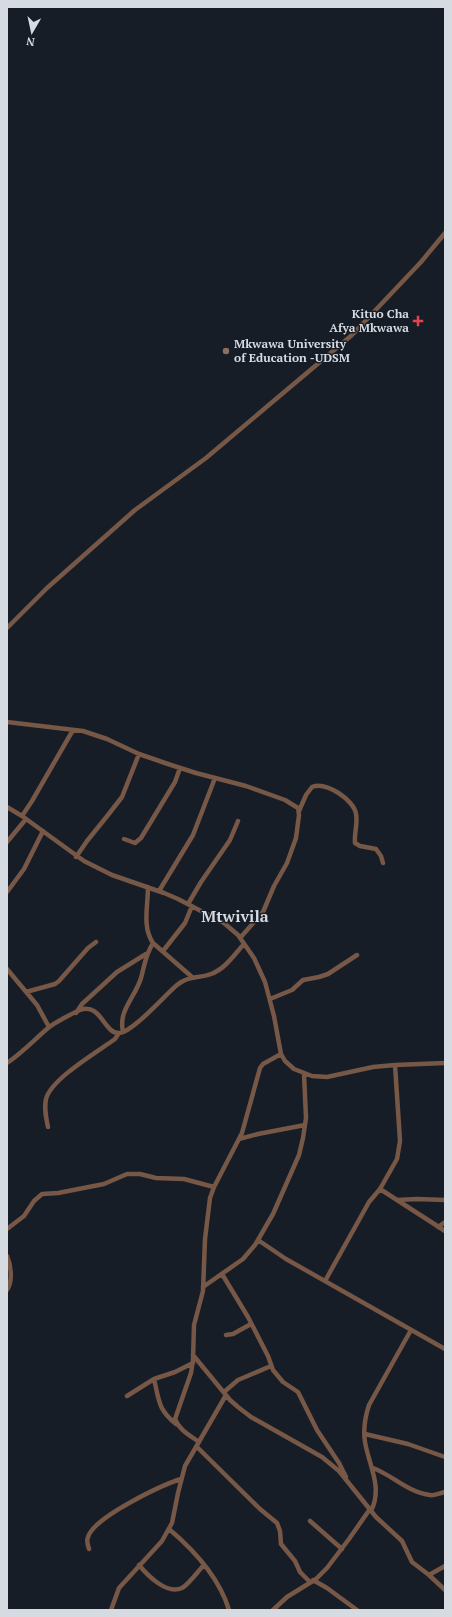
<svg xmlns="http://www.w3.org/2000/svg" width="452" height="1617" font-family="'PT Serif',serif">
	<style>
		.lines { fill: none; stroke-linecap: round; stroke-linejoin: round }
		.minor { stroke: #775746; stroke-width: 4.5 }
		.health-dot { fill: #e0444e; stroke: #161d27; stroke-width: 1.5 }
		.education-dot { fill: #8d6e63; stroke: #161d27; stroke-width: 1.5 }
		.labels { text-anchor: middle; stroke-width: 3; stroke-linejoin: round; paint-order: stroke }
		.poi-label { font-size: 12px; font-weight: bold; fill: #d6dbe2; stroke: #161d27; text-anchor: end }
		.district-label { font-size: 16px; font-weight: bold; fill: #d6dbe2; stroke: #161d27 }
	</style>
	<rect width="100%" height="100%" fill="#161d27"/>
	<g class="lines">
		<path class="minor" d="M 7,628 L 47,588 L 135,510 L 206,458 L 352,335 L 421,262 L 445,233
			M 7,722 L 83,731 L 107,739 L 139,754 L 165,763 L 196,773 L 246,786 L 285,800 L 298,808 L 299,815 L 296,838 L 287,863 L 274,886 L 263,912 L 240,938
			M 7,807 L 22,816 L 84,861 L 112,875 L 164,893 L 178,899 L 224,923 L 238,935 L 254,958 L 265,982 L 274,1016 L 281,1054 L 285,1061 L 294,1069 L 312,1076 L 327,1077 L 373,1067 L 395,1065 L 445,1063
			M 299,811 L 306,795 L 312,787 C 326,781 354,800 356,814 C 358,823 354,833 355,843 L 360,846 L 376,849 L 381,856 L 383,863
			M 22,816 L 32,801 L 73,730
			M 124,839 L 135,843 L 141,838 L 175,782 L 180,768
			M 7,842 L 26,819
			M 76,857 L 87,841 L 108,815 L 122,797 L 139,754
			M 148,887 C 148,906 142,927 153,943 L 192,977
			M 159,891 L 193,835 L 215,778
			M 7,892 L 24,869 L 43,831
			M 188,904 L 201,882 L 230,840 L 238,821
			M 163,951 L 185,923 L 192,906
			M 7,969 L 37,1005 L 49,1027
			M 26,992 L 55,984 L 59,981 L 88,948 L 96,942
			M 270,999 L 292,990 L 303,980 L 319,977 L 328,974 L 357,955
			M 76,1013 L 82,1004 L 117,972 L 146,954
			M 123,1032 C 118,1010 135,998 141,978 C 145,964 145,956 153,943
			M 7,1063 C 22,1053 34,1040 48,1028 C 54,1023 73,1013 80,1010 C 101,1002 104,1034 119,1033 C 132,1033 165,995 177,985 C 189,975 198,979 211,974 C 225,969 234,955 244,944
			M 48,1127 C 46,1118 44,1109 46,1099 C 51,1079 97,1052 115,1039 L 119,1033
			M 239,1139 L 258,1134 L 305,1125
			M 380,1189 L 445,1231
			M 397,1200 L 417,1199 L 445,1200
			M 438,1227 L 445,1222
			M 7,1229 L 24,1216 L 34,1201 L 42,1194 L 58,1193 L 104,1184 L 127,1174 L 140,1174 L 156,1178 L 184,1179 L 214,1187
			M 258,1240 L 286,1259 L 445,1349
			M 7,1256 C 11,1265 13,1281 7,1290
			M 222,1274 L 248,1317 L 268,1356 L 273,1370 L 283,1382 L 298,1392 L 317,1430 L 339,1463 L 346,1477
			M 325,1281 L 369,1202 L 380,1189 L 397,1159 L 400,1141 L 395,1065
			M 203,1287 L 243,1259 L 255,1245 L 273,1214 L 299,1155 L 303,1138 L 306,1118 L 304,1074
			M 226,1335 L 233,1334 L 251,1324
			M 193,1355 L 230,1400 L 238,1407 L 251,1417 L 322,1457 L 339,1471 L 376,1517 L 402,1541 L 412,1562 L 429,1575 L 445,1590
			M 154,1379 C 159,1400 158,1410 176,1424
			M 224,1392 L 238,1380 L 271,1366
			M 127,1396 L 154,1379 L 175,1372 L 193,1363
			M 365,1434 L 408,1444 L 445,1457
			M 199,1442 C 191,1436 179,1430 175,1419 L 191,1373 L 193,1360 L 194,1325 L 203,1291 L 205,1239 L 210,1198 L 214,1187 L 242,1133 L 260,1068 L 263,1064 L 281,1054
			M 197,1447 L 260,1509 L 277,1523 L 280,1531 L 281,1544 L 295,1561 L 300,1572 L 310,1582
			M 373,1468 C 392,1475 409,1493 430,1495 C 435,1496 440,1493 445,1492
			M 371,1511 C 383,1487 369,1466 365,1442 C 363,1429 365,1417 369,1405 L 411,1330
			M 310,1521 L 342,1549
			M 169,1529 C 195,1551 219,1577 229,1610
			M 89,1549 C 88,1545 86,1541 88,1537 C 94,1517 162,1485 181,1479
			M 139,1565 C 148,1576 167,1595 182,1588 C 189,1584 198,1571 204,1565
			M 429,1575 L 445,1566
			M 313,1580 L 327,1588 L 357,1610
			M 111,1610 L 119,1588 L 162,1541 L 172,1523 L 178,1493 L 185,1466 L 226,1395
			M 273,1610 L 287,1597 L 316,1579 L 327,1568 L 349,1539 L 370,1509"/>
	</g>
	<path class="health-dot" d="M416 315h4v4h4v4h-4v4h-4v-4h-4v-4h4z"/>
	<circle class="education-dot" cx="226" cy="351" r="4"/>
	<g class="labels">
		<g class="poi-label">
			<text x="409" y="318">Kituo Cha<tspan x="409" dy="14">Afya Mkwawa</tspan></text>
			<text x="234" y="348" text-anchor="start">Mkwawa University<tspan x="234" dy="14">of Education -UDSM</tspan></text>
		</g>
		<g class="district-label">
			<text x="235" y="922">Mtwivila</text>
		</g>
	</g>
	<rect width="452" height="1617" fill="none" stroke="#d6dbe2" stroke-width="16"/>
	<g transform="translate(32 32) rotate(189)" stroke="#161d27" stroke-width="3" paint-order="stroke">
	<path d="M0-3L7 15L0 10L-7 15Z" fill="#d6dbe2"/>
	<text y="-6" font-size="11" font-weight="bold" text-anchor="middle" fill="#d6dbe2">N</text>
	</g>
</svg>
